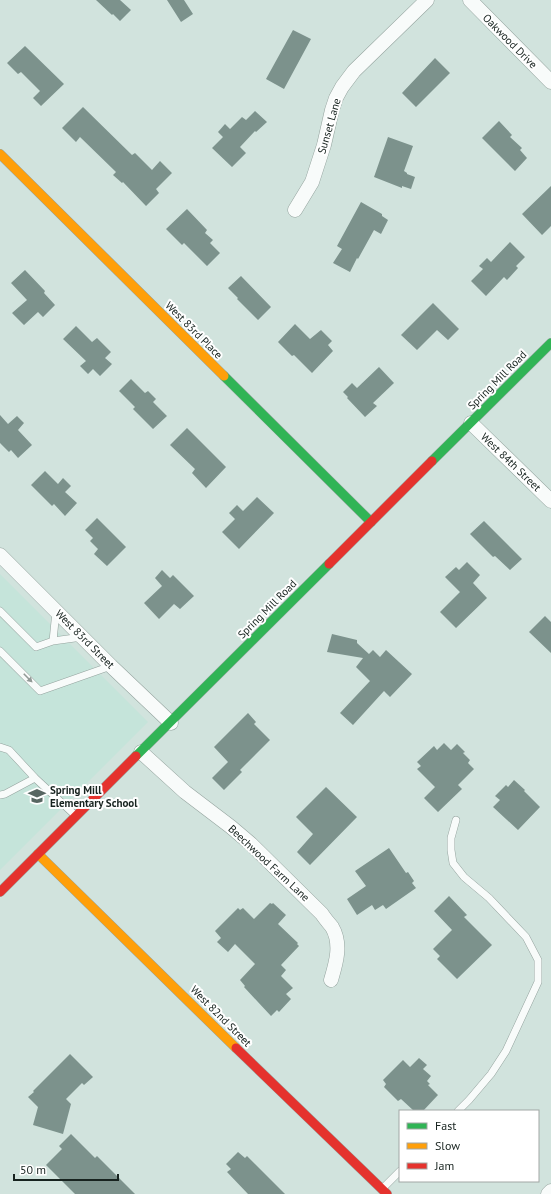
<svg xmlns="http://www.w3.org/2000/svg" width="551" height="1194" font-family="'PT Sans',sans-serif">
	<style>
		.built { fill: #c5e4da }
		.building { fill: #7c928c }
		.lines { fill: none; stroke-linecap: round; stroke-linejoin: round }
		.lane-casing { stroke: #94a39e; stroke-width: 8 }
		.street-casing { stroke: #94a39e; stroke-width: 15 }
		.fast-casing { stroke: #94a39e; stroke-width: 10 }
		.slow-casing { stroke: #94a39e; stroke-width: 10 }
		.jam-casing { stroke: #94a39e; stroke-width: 10 }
		.lane { stroke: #f8fbfa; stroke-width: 7 }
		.street { stroke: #f8fbfa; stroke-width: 14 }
		.fast { stroke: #30b455; stroke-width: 9 }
		.slow { stroke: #ff9f0a; stroke-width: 9 }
		.jam { stroke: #e5322d; stroke-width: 9 }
		.oneway { fill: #939a97 }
		.labels { text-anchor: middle; stroke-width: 4; stroke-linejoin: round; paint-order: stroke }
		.street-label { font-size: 11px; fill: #17231f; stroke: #fff }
		.poi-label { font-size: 11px; font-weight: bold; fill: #17231f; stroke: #fff; text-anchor: start }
	</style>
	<rect width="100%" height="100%" fill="#d1e3dd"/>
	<path class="built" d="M 0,574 L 148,722 L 0,870 Z"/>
	<path class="building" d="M 96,0 L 120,0 L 131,10 L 120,21 L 113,14 L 112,15 Z
		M 167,0 L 184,0 L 193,14 L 181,22 Z
		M 293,30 L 311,39 L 284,89 L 266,79 Z
		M 25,46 L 64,84 L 41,106 L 33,98 L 40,91 L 21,72 L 18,74 L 7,63 Z
		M 435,58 L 450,73 L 416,107 L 402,93 Z
		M 83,107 L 132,155 L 135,153 L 152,170 L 160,161 L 172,173 L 156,189 L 159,193 L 146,206 L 123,182 L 122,183 L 113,175 L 116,172 L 80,137 L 76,142 L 62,128 Z
		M 255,111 L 267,122 L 256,132 L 255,131 L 240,147 L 246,153 L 232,167 L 212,148 L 223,137 L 218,132 L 225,124 L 230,129 L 242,117 L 246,120 Z
		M 499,121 L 512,135 L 510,137 L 522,148 L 520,150 L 527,158 L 515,171 L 482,138 Z
		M 388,137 L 413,146 L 404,171 L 407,173 L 407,174 L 415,177 L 411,189 L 402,186 L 402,188 L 374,177 Z
		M 551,186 L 551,226 L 542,235 L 522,214 Z
		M 361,202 L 382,214 L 382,216 L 388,220 L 381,234 L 374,230 L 358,259 L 357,258 L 350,272 L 333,263 L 342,249 L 337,246 Z
		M 187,209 L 207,230 L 205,233 L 213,240 L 210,243 L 220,253 L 207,266 L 184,243 L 182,245 L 166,229 Z
		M 510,242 L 525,257 L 516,266 L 518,268 L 507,280 L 504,277 L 486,296 L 471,281 L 483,269 L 479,266 L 487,258 L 491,262 Z
		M 25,270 L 45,291 L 44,293 L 55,305 L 43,317 L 38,312 L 24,325 L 12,313 L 27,300 L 11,283 Z
		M 241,276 L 271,307 L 258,320 L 237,299 L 238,298 L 228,288 Z
		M 433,303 L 459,329 L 448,340 L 437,330 L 417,350 L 401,335 Z
		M 295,324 L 310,339 L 321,330 L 332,341 L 328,345 L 333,351 L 312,373 L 294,355 L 292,356 L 278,342 Z
		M 76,326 L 92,342 L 97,338 L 111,352 L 105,358 L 112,364 L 100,376 L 93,369 L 88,374 L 80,366 L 86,361 L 63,339 Z
		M 379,367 L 394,383 L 373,403 L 377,406 L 365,417 L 347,398 L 348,397 L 343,392 L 352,383 L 357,388 Z
		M 131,379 L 145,393 L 148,391 L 156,399 L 153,402 L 167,416 L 153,429 L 133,409 L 135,407 L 119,391 Z
		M 0,415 L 8,424 L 17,416 L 24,423 L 18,430 L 32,445 L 18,458 L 11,450 L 9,452 L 0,443 Z
		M 187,428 L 226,467 L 206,488 L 192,473 L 195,469 L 170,445 Z
		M 45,471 L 58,484 L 63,478 L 71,486 L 65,492 L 77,503 L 65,516 L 54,504 L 52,506 L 31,485 Z
		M 257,497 L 274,513 L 239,549 L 222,532 L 235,519 L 229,513 L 237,505 L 243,511 Z
		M 97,518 L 126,547 L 107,566 L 94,554 L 98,549 L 90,541 L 93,538 L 85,530 Z
		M 484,521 L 522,559 L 510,570 L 495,556 L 493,557 L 470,534 Z
		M 467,562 L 480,575 L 473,583 L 487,598 L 456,628 L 440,612 L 460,592 L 445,577 L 456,567 L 459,570 Z
		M 162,570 L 170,578 L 173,575 L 194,596 L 180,609 L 174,604 L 159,619 L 144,603 L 162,586 L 155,578 Z
		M 545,616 L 551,622 L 551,653 L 529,632 Z
		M 332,634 L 357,640 L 357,643 L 369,654 L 373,650 L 380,657 L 386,650 L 412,674 L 390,697 L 384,691 L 353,725 L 340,713 L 370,681 L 356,667 L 363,658 L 327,652 Z
		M 248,713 L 256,722 L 254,724 L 270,740 L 240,770 L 242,772 L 224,790 L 212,778 L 228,762 L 214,747 Z
		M 444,743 L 451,750 L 457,744 L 465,752 L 463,753 L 470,760 L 468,763 L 474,769 L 458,785 L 462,789 L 438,812 L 424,798 L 435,787 L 417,769 L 421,766 L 417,762 L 434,746 L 437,750 Z
		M 514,780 L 525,790 L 524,791 L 540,807 L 518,830 L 493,807 L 500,800 L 495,796 L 506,785 L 508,787 Z
		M 326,787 L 357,817 L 310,865 L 297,852 L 313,834 L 296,817 Z
		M 389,848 L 406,873 L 408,872 L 414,881 L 412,883 L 416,888 L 386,909 L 383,905 L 375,910 L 372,905 L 357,915 L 347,899 L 366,886 L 355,871 Z
		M 449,896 L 467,915 L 464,917 L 492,945 L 457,979 L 437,959 L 440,956 L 433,949 L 452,930 L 434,911 Z
		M 270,903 L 272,904 L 273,903 L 286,915 L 278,924 L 298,943 L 297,944 L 299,946 L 281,965 L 286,970 L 281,976 L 293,988 L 286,994 L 291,999 L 279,1012 L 277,1010 L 271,1016 L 244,987 L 245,986 L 240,980 L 255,964 L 235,944 L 228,952 L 217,942 L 221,938 L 215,931 L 238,908 L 240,910 L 243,908 L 254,919 Z
		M 70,1054 L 93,1077 L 84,1085 L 82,1083 L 66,1099 L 71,1104 L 63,1134 L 33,1125 L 38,1107 L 28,1097 L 34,1092 L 33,1091 Z
		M 419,1058 L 427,1065 L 423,1069 L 431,1076 L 427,1081 L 430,1084 L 428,1085 L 438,1095 L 423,1111 L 414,1111 L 401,1099 L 398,1101 L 384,1087 L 386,1084 L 383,1080 L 403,1060 L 410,1067 Z
		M 71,1134 L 95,1158 L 97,1156 L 135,1194 L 75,1194 L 46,1165 L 62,1149 L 59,1146 Z
		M 238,1152 L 245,1158 L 247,1156 L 285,1194 L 248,1194 L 227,1172 L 231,1169 L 226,1164 Z"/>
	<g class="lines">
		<g class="lane-casing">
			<path id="lane" d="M 0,611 L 36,647 L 53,641 L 82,637
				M 53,641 L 56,611
				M 0,651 L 40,691 L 111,666
				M 0,747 L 9,750 L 35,778 L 76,816
				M 0,795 L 5,794 L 35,778
				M 456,820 L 451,838 L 451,850 L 453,863 L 464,877 L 489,898 L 526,937 L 538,960 L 538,982 L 506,1051 L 491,1074 L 469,1100 L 458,1111
				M 382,1189 L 400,1171"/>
		</g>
		<g class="street-casing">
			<path id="street" d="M 470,0 L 551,82
				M 295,210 L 312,182 L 324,145 L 332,110 L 336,98 L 342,87 L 354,71 L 427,0
				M 471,423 L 551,501
				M 0,555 L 111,666 L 171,723
				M 141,752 L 185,792 L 231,827 L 251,844 L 322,914 C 325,919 329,923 332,927 C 342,944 336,963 331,980
				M 548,1194 L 551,1191"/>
		</g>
		<g class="fast-casing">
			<path id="fast" d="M 224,376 L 371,522
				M 432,461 L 551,343
				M 136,756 L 329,564"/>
		</g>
		<g class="slow-casing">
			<path id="slow" d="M 0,154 L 224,376
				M 38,854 L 236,1048"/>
		</g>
		<g class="jam-casing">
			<path id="jam" d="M 329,564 L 432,461
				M 0,892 L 136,756
				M 236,1048 L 387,1194"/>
		</g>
		<use href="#lane" class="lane"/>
		<use href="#street" class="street"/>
		<use href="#fast" class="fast"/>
		<use href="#slow" class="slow"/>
		<use href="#jam" class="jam"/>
	</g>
	<defs><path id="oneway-solid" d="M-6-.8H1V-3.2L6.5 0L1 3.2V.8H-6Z"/></defs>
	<use class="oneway" href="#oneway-solid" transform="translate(28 678) rotate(45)"/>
	<defs>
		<g id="school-bare" transform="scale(1.38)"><path d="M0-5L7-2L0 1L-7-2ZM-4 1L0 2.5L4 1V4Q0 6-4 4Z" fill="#586662" stroke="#fff" stroke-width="2.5" paint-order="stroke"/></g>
	</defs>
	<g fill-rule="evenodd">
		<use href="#school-bare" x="37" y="796"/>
	</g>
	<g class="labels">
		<g class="street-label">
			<text transform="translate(510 41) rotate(45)" y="4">Oakwood Drive</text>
			<text transform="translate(329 126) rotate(-74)" y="4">Sunset Lane</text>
			<text transform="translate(194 330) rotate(45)" y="4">West 83rd Place</text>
			<text transform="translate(497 380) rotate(-45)" y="4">Spring Mill Road</text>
			<text transform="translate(511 462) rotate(44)" y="4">West 84th Street</text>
			<text transform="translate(267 609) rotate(-45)" y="4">Spring Mill Road</text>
			<text transform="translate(85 639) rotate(45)" y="4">West 83rd Street</text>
			<text transform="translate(269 863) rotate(43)" y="4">Beechwood Farm Lane</text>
			<text transform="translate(221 1016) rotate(45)" y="4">West 82nd Street</text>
		</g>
		<g class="poi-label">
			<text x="50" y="794">Spring Mill<tspan x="50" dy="13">Elementary School</tspan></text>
		</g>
	</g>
	<rect x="399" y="1110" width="140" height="72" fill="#ffffff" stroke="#a2a7a5"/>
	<rect x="407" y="1123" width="20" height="6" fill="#30b455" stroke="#a2a7a5"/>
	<text x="435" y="1130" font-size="12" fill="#17231f">Fast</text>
	<rect x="407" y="1143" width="20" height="6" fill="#ff9f0a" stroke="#a2a7a5"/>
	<text x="435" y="1150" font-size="12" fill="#17231f">Slow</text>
	<rect x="407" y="1163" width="20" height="6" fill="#e5322d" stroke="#a2a7a5"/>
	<text x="435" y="1170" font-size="12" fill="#17231f">Jam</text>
	<path d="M14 1174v6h104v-6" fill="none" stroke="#17231f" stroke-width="2"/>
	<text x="20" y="1174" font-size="12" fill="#17231f" stroke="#ffffff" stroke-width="3" paint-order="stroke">50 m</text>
</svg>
